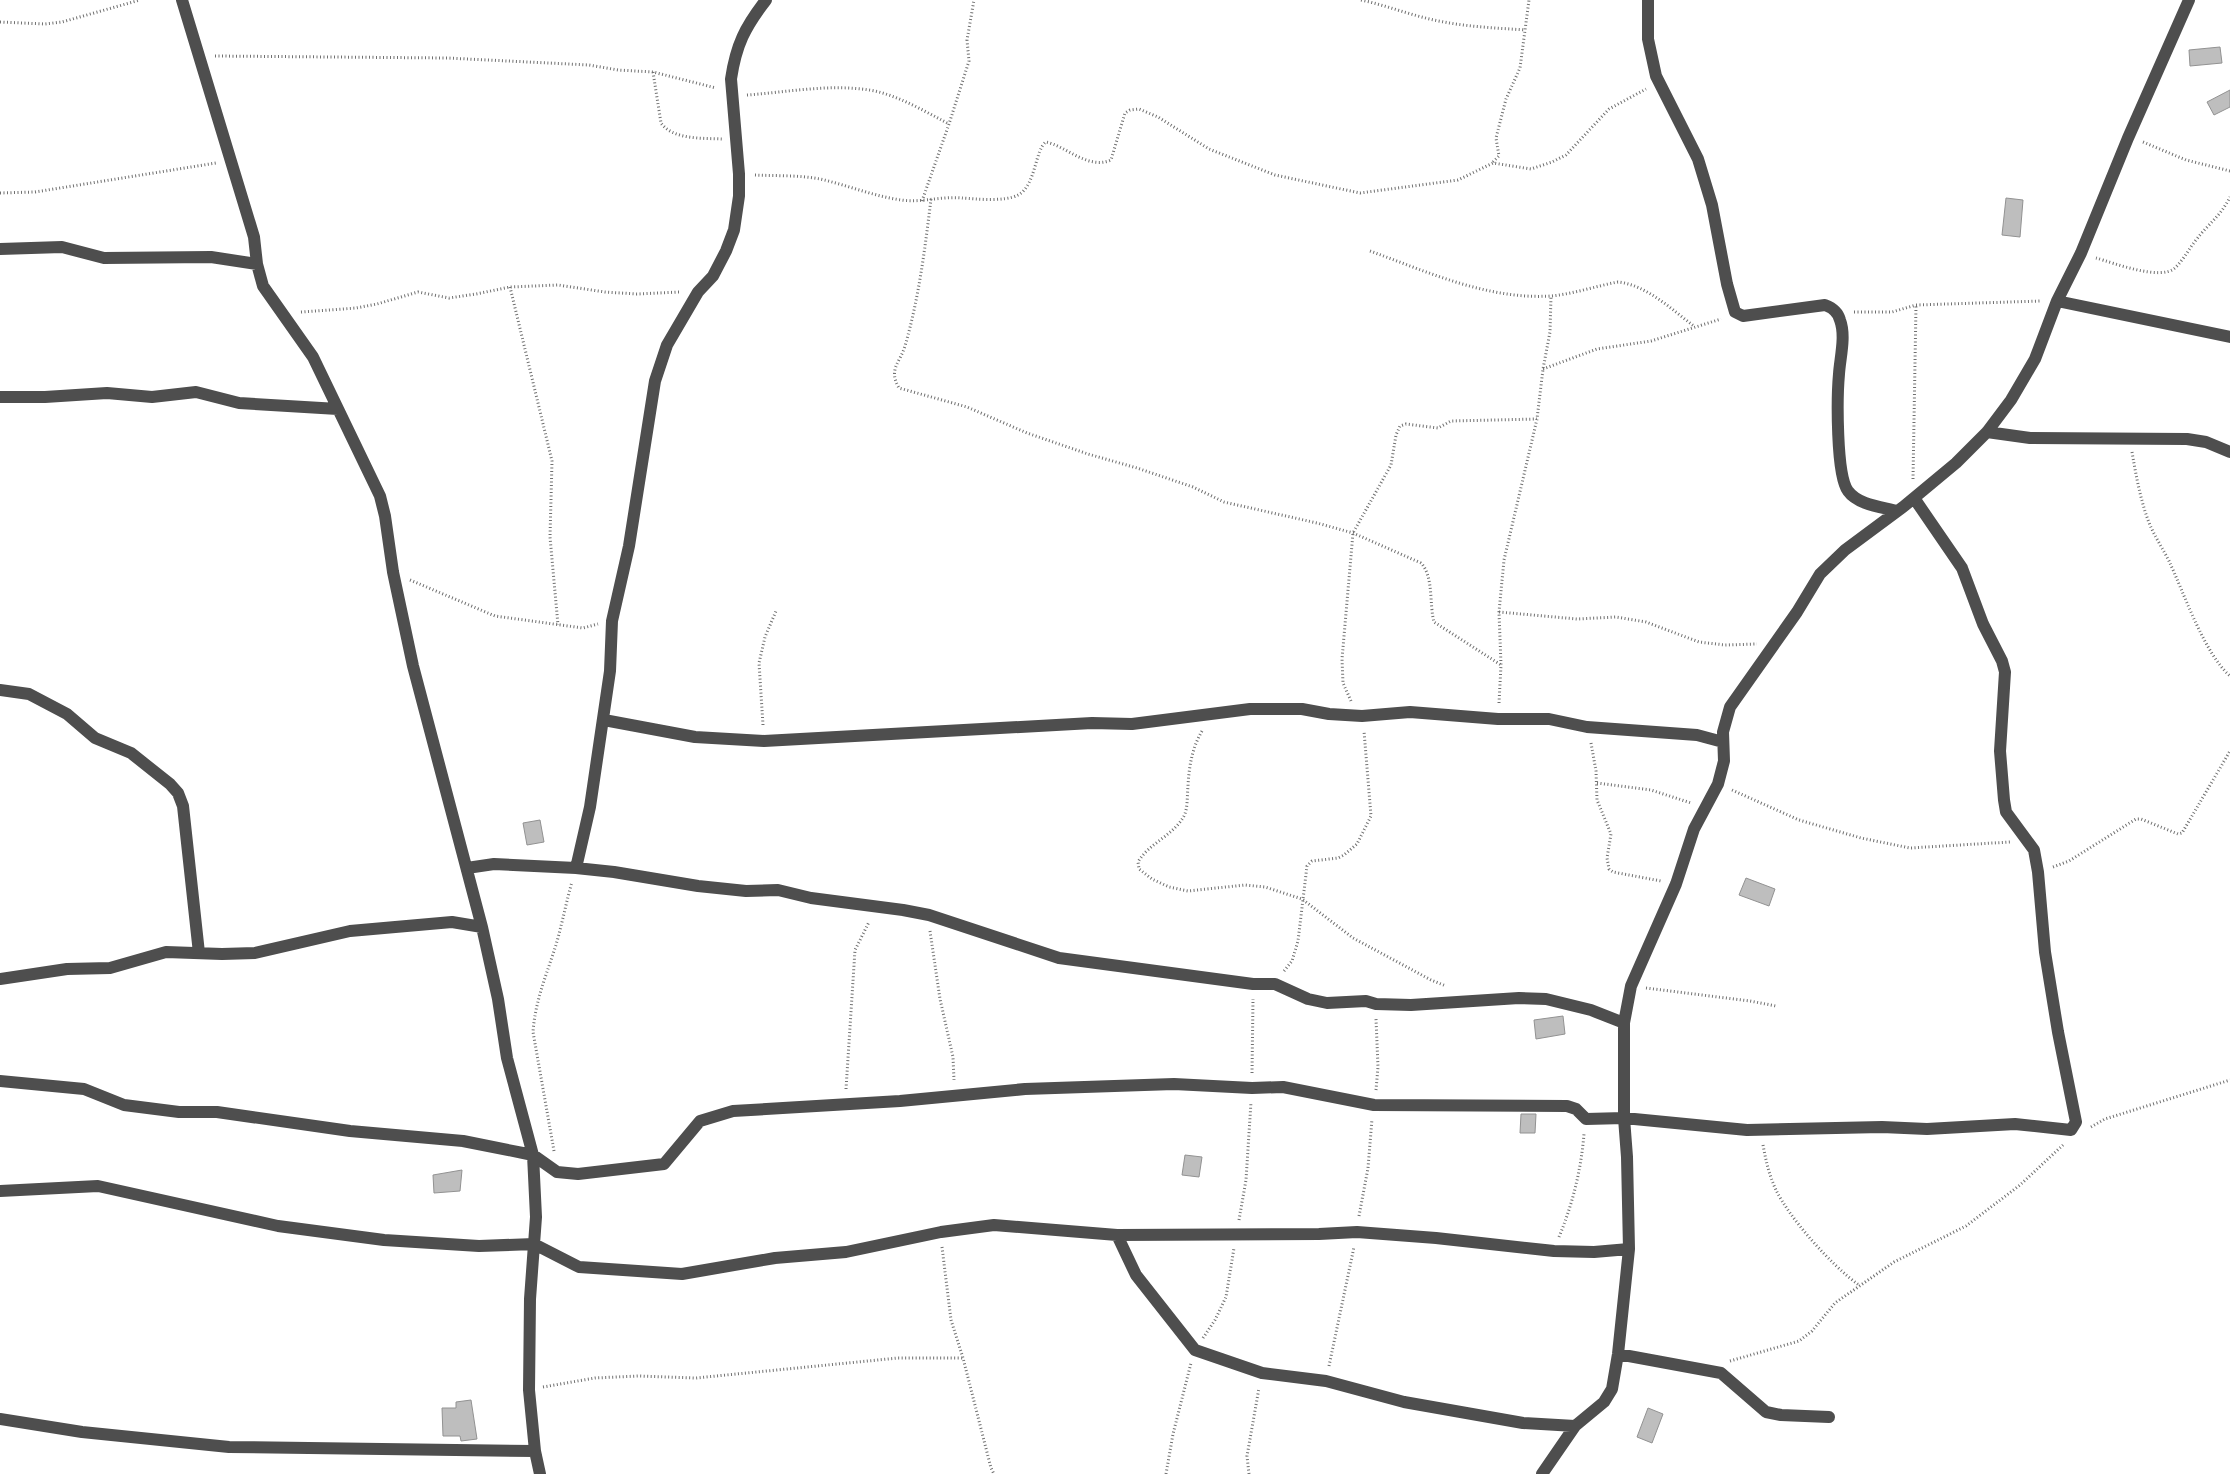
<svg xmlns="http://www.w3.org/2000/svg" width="2230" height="1474" font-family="Jost,sans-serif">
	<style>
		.building { fill: #bebebe; stroke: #929292 }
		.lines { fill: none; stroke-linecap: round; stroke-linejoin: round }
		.path { stroke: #707070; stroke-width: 3; stroke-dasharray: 1 2.5; stroke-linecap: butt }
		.minor { stroke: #4e4e4e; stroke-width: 12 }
	</style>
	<rect width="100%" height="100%" fill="#fff"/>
	<path class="building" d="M 2220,47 L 2222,63 L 2190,66 L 2189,50 Z
		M 2230,90 L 2230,107 L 2214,115 L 2207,102 Z
		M 2006,198 L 2023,200 L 2020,237 L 2002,235 Z
		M 540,820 L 544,842 L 527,845 L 523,823 Z
		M 1746,878 L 1775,889 L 1769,906 L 1739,895 Z
		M 1563,1016 L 1565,1034 L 1536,1039 L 1534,1020 Z
		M 1521,1114 L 1536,1114 L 1535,1133 L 1520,1133 Z
		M 1185,1155 L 1202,1157 L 1199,1177 L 1182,1175 Z
		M 462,1170 L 460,1191 L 434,1193 L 433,1175 Z
		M 471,1400 L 477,1439 L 461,1441 L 460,1436 L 443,1436 L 442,1408 L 456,1408 L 456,1402 Z
		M 1648,1408 L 1663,1414 L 1652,1443 L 1637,1437 Z"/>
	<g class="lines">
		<path class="path" d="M 1361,0 C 1389,6 1415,17 1444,22 C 1470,27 1498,28 1525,30
			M 0,22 L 45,24 L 62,22 L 140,0
			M 215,56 L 447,58 L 589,65 L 618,70 L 653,72 L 716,88
			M 653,72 L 661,123 C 673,140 703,138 722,139
			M 747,95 C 789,92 833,83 875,91 C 901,97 926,112 949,124
			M 2143,142 L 2186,160 L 2230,171
			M 1493,162 L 1499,156 L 1496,138 L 1506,99 L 1520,68 L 1529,0
			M 755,175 C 776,176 799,175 820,179 C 847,185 873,196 901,200 C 921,203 941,196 962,198 C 976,199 1005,202 1018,195 C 1036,186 1035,149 1046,142 C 1066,146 1088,170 1111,160 L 1125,113 L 1130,110 L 1139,109 L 1158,117 L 1209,149 L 1275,175 L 1360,193 L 1458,180 L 1493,163 L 1531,169 L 1552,162 L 1566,155 L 1609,109 L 1646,89
			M 0,193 L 35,192 L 216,163
			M 931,199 C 925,248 919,298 905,346 C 900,363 888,369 899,388 L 967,407 L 1027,433 L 1088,454 L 1137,468 L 1193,487 L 1224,502 L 1317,523 L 1353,533 L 1421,563 C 1434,577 1429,604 1434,622 L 1501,665
			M 922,201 L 949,124 L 969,61 L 967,40 L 974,0
			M 1370,251 C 1428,272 1488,300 1551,296 C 1573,294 1596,286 1618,282 C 1647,285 1672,310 1694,326
			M 2096,258 C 2114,263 2160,281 2175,268 C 2184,259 2189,249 2196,240 C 2209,223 2220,217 2230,197
			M 510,287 L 552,461 L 550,537 L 558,625
			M 301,312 L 356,308 L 377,304 L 418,292 L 449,298 L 476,294 L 510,287 L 558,285 L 605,292 L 637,294 L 680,292
			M 1854,312 L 1892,312 L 1916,305 L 2041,301
			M 1543,369 L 1597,349 L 1651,341 L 1721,319
			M 2132,452 C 2136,475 2140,498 2148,520 C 2153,534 2162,547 2169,561 C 2184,593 2204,653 2230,676
			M 1913,479 L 1916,305
			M 410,580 L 495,616 L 583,628 L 598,624
			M 1499,612 L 1577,619 L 1616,617 L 1646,622 L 1699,642 L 1725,645 L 1757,644
			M 1351,701 L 1343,683 L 1342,659 L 1353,533 L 1391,465 L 1396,435 L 1400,426 L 1406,424 L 1438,428 L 1451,421 L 1537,419
			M 1499,703 L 1501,665 L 1499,612 L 1504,560 L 1537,419 L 1543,369 L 1550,332 L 1551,296
			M 763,725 L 759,663 L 765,637 L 776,611
			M 1202,731 C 1192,748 1189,767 1188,786 C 1187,796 1188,808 1184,816 C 1173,836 1149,843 1138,862 L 1139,869 L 1152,879 L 1169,887 L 1188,891 L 1245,885 L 1265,887 L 1302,899 L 1353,938 L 1431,980 L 1446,986
			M 1591,743 L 1596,771 L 1597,800 L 1611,834 L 1607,858 L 1609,869 L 1613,872 L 1661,881
			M 1597,783 L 1651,790 L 1691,803
			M 1732,790 L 1799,820 L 1861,838 L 1910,848 L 2010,842
			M 2053,867 L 2069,861 L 2136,819 L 2141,819 L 2178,834 L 2182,833 L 2230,751
			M 930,931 L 940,999 L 953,1057 L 954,1080
			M 1284,971 L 1292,961 L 1298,941 L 1307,866 L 1312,861 L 1338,858 L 1344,855 L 1357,844 L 1371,816 L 1364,731
			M 1646,988 L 1750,1001 L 1776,1006
			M 1252,1073 L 1253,999
			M 846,1089 L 855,950 L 869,922
			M 1376,1090 L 1378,1067 L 1376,1019
			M 2091,1127 L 2105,1119 L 2230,1080
			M 1763,1145 C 1766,1161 1769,1175 1776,1190 C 1790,1219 1832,1266 1859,1285
			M 554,1151 L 533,1032 C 535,1004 544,981 553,954 C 561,931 565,906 572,882
			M 1359,1216 L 1368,1168 L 1372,1119
			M 1239,1220 L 1246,1180 L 1251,1102
			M 1559,1237 C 1573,1203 1581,1170 1584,1134
			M 942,1247 L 951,1320 L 963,1358 L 991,1468 L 994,1474
			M 1203,1338 L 1215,1320 L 1226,1297 L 1234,1248
			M 1730,1361 L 1799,1341 L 1812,1331 L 1835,1303 L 1894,1262 L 1966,1226 L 2020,1185 L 2063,1145
			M 1329,1366 L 1354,1247
			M 543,1387 L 595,1378 L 638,1376 L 696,1378 L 898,1358 L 963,1358
			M 1166,1474 L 1173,1434 L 1191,1363
			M 1249,1474 L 1247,1456 L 1259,1388"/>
		<path class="minor" d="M 182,0 L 254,237 L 257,264 L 263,286 L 313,357 L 380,496 L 385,516 L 393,572 L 413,666 L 482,927 L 498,999 L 507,1058 L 533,1155 L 536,1217 L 530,1299 L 529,1390 L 535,1451 L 540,1474
			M 1648,0 L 1648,39 L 1656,76 L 1698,159 L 1712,205 L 1727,284 L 1735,312 L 1743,316 L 1825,305 C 1833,308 1838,312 1840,320 C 1846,336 1840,358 1839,374 C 1837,396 1836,475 1848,491 C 1858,505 1882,507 1897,511
			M 0,249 L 62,247 L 104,258 L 211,257 L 257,264
			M 2057,301 L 2230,337
			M 0,397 L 45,397 L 107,393 L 152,397 L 196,392 L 239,403 L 338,409
			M 1987,432 L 2030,438 L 2187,439 L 2206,442 L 2230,452
			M 0,690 L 29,694 L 67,714 L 95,738 L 131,753 L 170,784 L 178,793 L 183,806 L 199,953
			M 604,720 L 695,737 L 764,741 L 1092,723 L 1132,724 L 1250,709 L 1302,709 L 1329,714 L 1362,716 L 1410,712 L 1498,719 L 1549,719 L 1587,727 L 1697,735 L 1723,742
			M 467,868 L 494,864 L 576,868 L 614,872 L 698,886 L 746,891 L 778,890 L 811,898 L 903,910 L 929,915 L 1059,958 L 1253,984 L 1275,984 L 1308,999 L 1327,1003 L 1366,1001 L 1376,1004 L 1411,1005 L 1519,998 L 1546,999 L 1591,1010 L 1624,1023
			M 576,868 L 590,807 L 610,671 L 612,621 L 629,546 L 655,381 L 667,345 L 698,292 L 713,276 L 726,251 L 734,230 L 739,196 L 739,174 L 731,79 C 736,45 745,27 766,0
			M 0,979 L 67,969 L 110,968 L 166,952 L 222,954 L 255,953 L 350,931 L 452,922 L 482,927
			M 0,1081 L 84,1089 L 124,1105 L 179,1112 L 217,1112 L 350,1131 L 463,1141 L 533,1155 L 557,1172 L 578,1174 L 664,1164 L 700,1121 L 733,1111 L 900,1101 L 1025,1089 L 1174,1084 L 1252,1088 L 1283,1087 L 1374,1105 L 1567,1106 L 1576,1109 L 1586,1119 L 1624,1118 L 1747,1130 L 1882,1127 L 1927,1129 L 2015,1124 L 2071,1130 L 2076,1122 L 2058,1032 L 2045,952 L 2038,872 L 2034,850 L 2006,812 L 2004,800 L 2000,751 L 2005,672 L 2002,661 L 1983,624 L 1962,568 L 1914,498
			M 0,1191 L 98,1186 L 278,1226 L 384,1240 L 479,1246 L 534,1244 L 579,1267 L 682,1274 L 775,1258 L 846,1252 L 941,1232 L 994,1225 L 1117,1235 L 1319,1234 L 1357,1232 L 1436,1238 L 1554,1251 L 1594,1252 L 1629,1249
			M 1117,1235 L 1136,1275 L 1195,1350 L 1262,1373 L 1326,1381 L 1404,1402 L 1523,1423 L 1575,1426
			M 1618,1354 L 1721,1373 L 1766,1412 L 1781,1415 L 1829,1417
			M 0,1419 L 82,1432 L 229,1447 L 535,1451
			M 1542,1474 L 1575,1426 L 1604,1402 L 1612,1389 L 1618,1354 L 1629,1249 L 1627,1157 L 1624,1118 L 1624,1023 L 1631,986 L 1676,884 L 1694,829 L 1718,784 L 1724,761 L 1723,732 L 1730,707 L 1797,612 L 1820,574 L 1845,550 L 1903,507 L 1956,463 L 1987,432 L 2011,400 L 2035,359 L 2057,301 L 2081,253 L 2128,138 L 2189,0"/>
	</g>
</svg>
